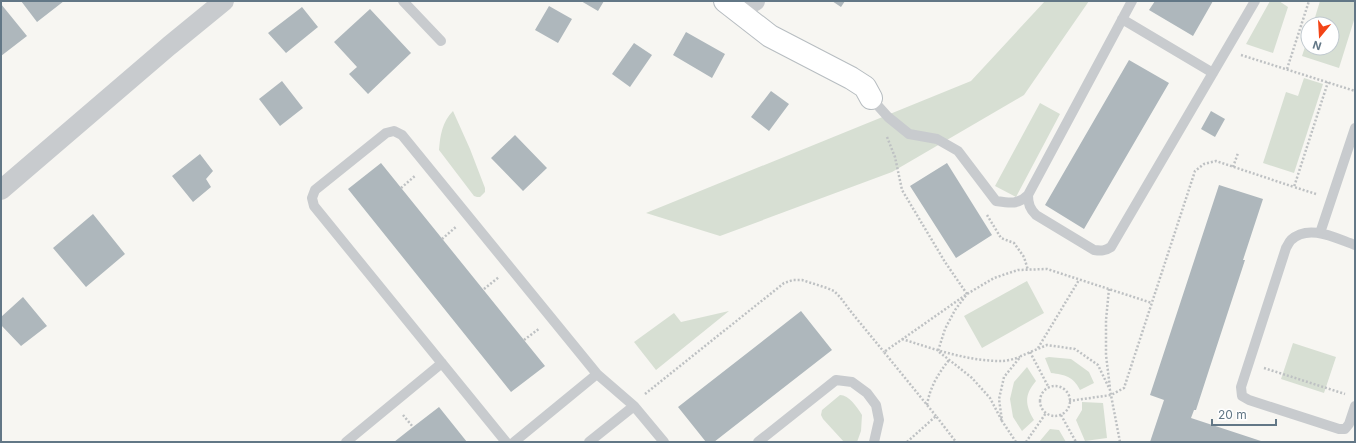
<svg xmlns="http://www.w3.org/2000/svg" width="1356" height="443" font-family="Inter,sans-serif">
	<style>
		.green { fill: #d7dfd3 }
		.building { fill: #aeb7bc }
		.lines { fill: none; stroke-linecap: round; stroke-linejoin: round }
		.secondary-casing { stroke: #b7bdc1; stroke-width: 24 }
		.path { stroke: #bec1c3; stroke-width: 2.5; stroke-dasharray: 2 2; stroke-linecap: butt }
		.lane { stroke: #c8cbce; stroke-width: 10 }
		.street { stroke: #c8cbce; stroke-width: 20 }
		.secondary { stroke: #fff; stroke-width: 22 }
	</style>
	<rect width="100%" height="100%" fill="#f7f6f2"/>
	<path class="green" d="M 1045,1 L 1089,1 L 1024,95 L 892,172 L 720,236 L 646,213 L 971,81 Z
		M 1270,1 L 1279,1 L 1288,7 L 1273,53 L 1246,44 Z
		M 1320,1 L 1355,1 L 1355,17 L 1339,68 L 1302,56 L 1308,38 L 1308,48 L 1332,48 L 1332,24 L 1313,24 Z
		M 1304,78 L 1323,84 L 1294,173 L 1263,163 L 1286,92 L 1298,96 Z
		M 1040,103 L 1060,114 L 1016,197 L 995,186 Z
		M 453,111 L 470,149 L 485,188 L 485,192 L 480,197 L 477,197 L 474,196 L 439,150 C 440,136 442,122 453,111 Z
		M 1027,281 L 1044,313 L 982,348 L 964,316 Z
		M 729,311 L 656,370 L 634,342 L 674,313 L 681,322 Z
		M 1293,343 L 1336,357 L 1324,393 L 1281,379 Z
		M 1049,357 L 1071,359 L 1089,372 L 1094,383 L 1080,390 C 1073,376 1065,375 1051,373 L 1045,358 Z
		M 1027,367 L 1036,381 C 1024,395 1025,405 1034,420 L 1022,431 L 1013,417 L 1010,399 L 1014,382 Z
		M 840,395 C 849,395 857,407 862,415 L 861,431 L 857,442 L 844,442 L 823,419 L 821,415 L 822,410 Z
		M 1082,402 L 1103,403 L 1107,438 L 1085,441 L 1076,420 L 1082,410 Z
		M 1050,429 L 1059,430 L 1066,442 L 1039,442 Z"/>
	<path class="building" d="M 21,1 L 64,1 L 37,22 Z
		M 581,1 L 604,1 L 598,11 Z
		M 832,1 L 845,1 L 841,7 Z
		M 1155,1 L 1213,1 L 1193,36 L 1149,10 Z
		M 1,4 L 27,36 L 1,56 Z
		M 549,6 L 572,19 L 558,43 L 535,30 Z
		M 302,7 L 318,27 L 286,53 L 268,33 Z
		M 370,9 L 411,53 L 368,94 L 349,74 L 357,67 L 334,42 Z
		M 686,32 L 725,54 L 712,78 L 673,55 Z
		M 634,43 L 652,55 L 630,87 L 612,74 Z
		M 1129,60 L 1169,83 L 1084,229 L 1045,205 Z
		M 282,81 L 303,108 L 280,126 L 259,99 Z
		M 771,91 L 789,104 L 769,131 L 751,117 Z
		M 1211,111 L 1225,119 L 1215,137 L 1201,129 Z
		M 515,135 L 547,168 L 523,191 L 491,158 Z
		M 200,154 L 213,171 L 206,179 L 211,187 L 193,202 L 172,176 Z
		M 381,163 L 545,366 L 511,392 L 348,189 Z
		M 947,163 L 992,235 L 956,258 L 910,186 Z
		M 1219,185 L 1263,199 L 1243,260 L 1245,260 L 1208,373 L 1196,410 L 1194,410 L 1191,418 L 1264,442 L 1150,442 L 1164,400 L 1150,395 Z
		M 93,214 L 125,254 L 86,287 L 53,248 Z
		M 23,297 L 47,326 L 21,346 L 1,325 L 1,317 Z
		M 801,311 L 832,350 L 714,442 L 706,442 L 678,407 Z
		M 439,407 L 467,442 L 394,442 L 413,427 Z"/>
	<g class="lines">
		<g class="secondary-casing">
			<path id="secondary" d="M 725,1 L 770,36 L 851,78 L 865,87 L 871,98"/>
		</g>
		<path class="path" d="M 1241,55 L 1355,91
			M 1287,69 L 1309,1
			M 887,137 L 895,157 L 902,190 L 945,262 L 967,294 L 955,310 L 945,329 L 938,351 L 972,378 L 990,398 L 1002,421
			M 1233,167 L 1238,153
			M 401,188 L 416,175
			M 1316,194 L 1294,187 L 1328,82
			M 987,215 L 1001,238 L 1014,243 L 1024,257 L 1028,270
			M 442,239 L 457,226
			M 484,289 L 499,277
			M 1109,289 L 1106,320 L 1106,355 L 1110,388
			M 902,339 C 934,349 967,361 1001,361 C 1007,361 1014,359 1020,357
			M 524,340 L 540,328
			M 1038,348 L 1079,280
			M 1030,352 L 1049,388
			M 1264,368 L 1345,394
			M1040 401a15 15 0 1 1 30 0a15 15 0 1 1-30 0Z
			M 645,394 L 784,283 L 793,280 L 802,280 L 827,288 L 834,291 L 840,297 L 852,313 L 884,352
			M 1069,401 L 1111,395 L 1124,388 L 1195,171 L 1204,164 L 1216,161 L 1294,187
			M 927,405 C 930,387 938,374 949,360
			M 403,415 L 413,427
			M 1061,415 L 1076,442
			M 936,416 L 884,352 L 967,294 L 994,278 L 1018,270 L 1047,269 L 1152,303
			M 907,442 L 936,416 L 956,442
			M 1016,442 L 1002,421 L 999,399 L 1004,377 L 1021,356 L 1047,345 L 1075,349 L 1098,365 L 1110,390 L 1120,442
			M 1026,442 L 1046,413"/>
		<path class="lane" d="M 403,1 L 441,41
			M 1132,1 L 1028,195 C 1028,204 1030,209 1036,215 L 1094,250 C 1101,251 1105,251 1111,247 L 1255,1
			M 1122,19 L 1213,73
			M 871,98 L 888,117 L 909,134 L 937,139 L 958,151 L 996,201 C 1009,203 1018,205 1028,195
			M 1320,233 L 1355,128
			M 1355,245 C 1337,239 1309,223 1291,240 C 1289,242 1288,245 1286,248 L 1241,387 L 1242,396 L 1249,400 L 1339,429 L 1345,429 L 1349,424 L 1355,406
			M 346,442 L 442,363
			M 506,442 L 314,206 L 312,198 L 315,190 L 386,133 L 394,131 L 402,135 L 597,374
			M 514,442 L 597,374 L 634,406
			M 589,442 L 634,406 L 664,442
			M 758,442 L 836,380 L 852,382 L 867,393 L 876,405 L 879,420 L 874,442"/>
		<path class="street" d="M 735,1 L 753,2 L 755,1
			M 1,190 L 169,46 L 224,1"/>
		<use href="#secondary" class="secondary"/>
	</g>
	<rect width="1356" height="443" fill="none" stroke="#627786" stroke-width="4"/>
	<g transform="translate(1320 36) rotate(198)"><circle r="19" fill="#ffffff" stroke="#c0c9cf"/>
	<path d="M0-3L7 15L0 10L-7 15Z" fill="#f34416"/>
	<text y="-6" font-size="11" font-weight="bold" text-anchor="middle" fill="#627786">N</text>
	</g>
	<path d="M1212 419v6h64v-6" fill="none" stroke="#627786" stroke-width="2"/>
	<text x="1218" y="419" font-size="12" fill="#627786" stroke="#ffffff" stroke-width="3" paint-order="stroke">20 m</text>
</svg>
